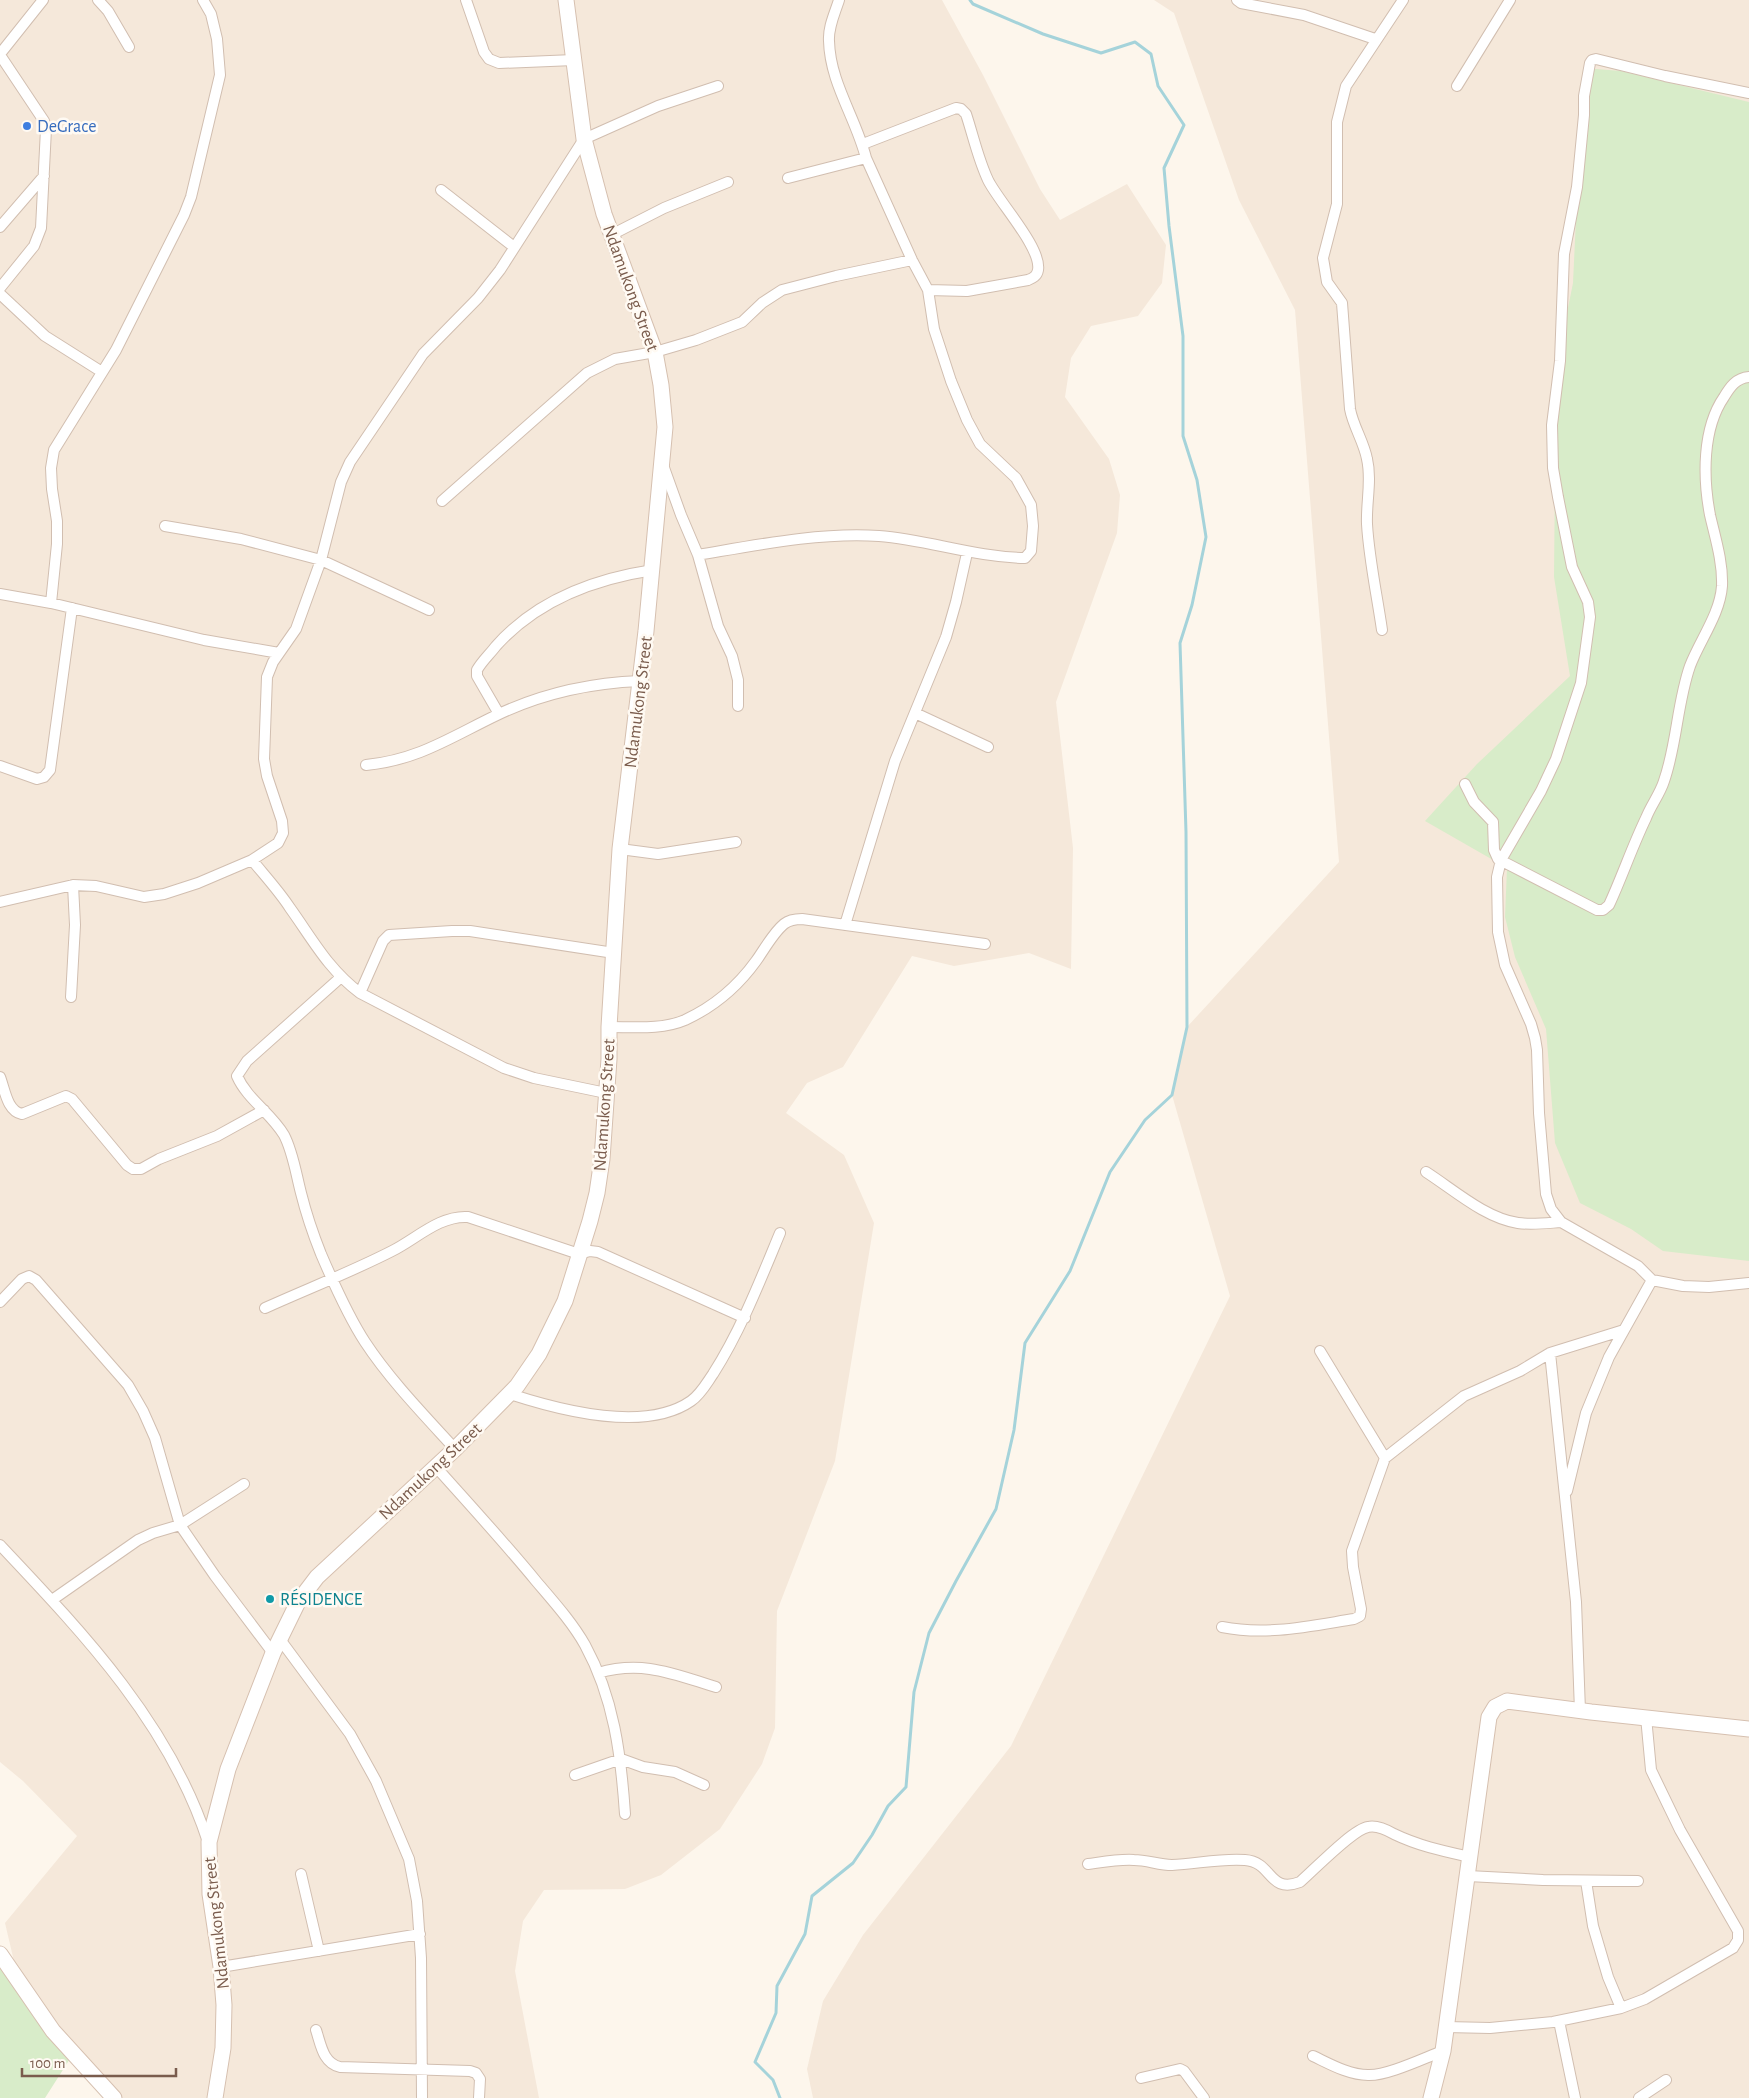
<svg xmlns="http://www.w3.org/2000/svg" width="1749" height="2098" font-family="'Alegreya Sans',sans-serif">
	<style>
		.residential { fill: #f5e8da }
		.green { fill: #d8ecc9 }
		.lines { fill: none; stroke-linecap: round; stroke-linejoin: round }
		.stream { stroke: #a5d3da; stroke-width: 3 }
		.street-casing { stroke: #d1beb0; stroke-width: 12 }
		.secondary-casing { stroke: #d6c0b0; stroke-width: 17 }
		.street { stroke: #fff; stroke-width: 10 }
		.secondary { stroke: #fff; stroke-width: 15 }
		.shop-dot { fill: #3f7fe0; stroke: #fffaf3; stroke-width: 2 }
		.culture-dot { fill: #0f9aa8; stroke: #fffaf3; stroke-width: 2 }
		.labels { text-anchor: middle; stroke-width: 5; stroke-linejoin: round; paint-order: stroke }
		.shop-label { font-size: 18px; fill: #366cbe; stroke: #fffaf3; text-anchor: start }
		.street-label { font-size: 18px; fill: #7a5c4d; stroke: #fffaf3 }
		.culture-label { font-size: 18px; fill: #0d838f; stroke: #fffaf3; text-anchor: start }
	</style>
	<rect width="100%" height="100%" fill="#fdf6ec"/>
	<path class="residential" d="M 0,0 L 942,0 L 983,75 L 1040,189 L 1060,220 L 1127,184 L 1166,245 L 1162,283 L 1138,316 L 1091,326 L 1071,358 L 1065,397 L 1109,459 L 1120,495 L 1117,533 L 1056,702 L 1073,848 L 1071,969 L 1029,953 L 954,966 L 912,956 L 843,1067 L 807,1083 L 786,1113 L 844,1155 L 874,1223 L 835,1461 L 777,1611 L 775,1728 L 762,1764 L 720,1829 L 661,1875 L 625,1889 L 544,1890 L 523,1921 L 515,1971 L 539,2098 L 114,2098 L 17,1974 L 5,1923 L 77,1836 L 23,1781 L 0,1762 Z
		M 1154,0 L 1749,0 L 1749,2098 L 813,2098 L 807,2069 L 823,2001 L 863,1935 L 1011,1746 L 1230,1296 L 1172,1095 L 1187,1027 L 1339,862 L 1295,310 L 1239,200 L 1174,13 Z"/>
	<path class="green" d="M 1583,68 L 1621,71 L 1749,102 L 1749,1261 L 1663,1251 L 1631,1229 L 1580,1203 L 1555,1143 L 1546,1029 L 1515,957 L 1505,917 L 1507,868 L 1425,821 L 1477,764 L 1570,676 L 1554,577 L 1556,368 L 1573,283 Z
		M 0,1964 L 73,2054 L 45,2098 L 0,2098 Z"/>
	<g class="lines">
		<path class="stream" d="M 780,2098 L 773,2080 L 755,2062 L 776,2013 L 777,1986 L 805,1934 L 812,1896 L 853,1863 L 872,1835 L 888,1806 L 906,1787 L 914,1692 L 929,1633 L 956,1581 L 996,1509 L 1014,1430 L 1025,1343 L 1070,1271 L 1110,1172 L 1145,1120 L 1172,1095 L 1187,1027 L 1186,832 L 1180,643 L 1192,605 L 1206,537 L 1197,480 L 1183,436 L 1183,336 L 1169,226 L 1164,168 L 1184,125 L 1158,86 L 1151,54 L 1135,42 L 1101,53 L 1043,34 L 973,4 L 970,0"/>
		<g class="street-casing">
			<path id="street" d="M 98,0 L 108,11 L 129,47
				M 466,0 L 484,52 L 489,59 L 499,63 L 574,60
				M 1237,0 L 1241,3 L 1304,15 L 1375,39
				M 0,54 L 43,0
				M 0,55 L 44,121 L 46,129 L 41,228 L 34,246 L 0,288
				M 1457,86 L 1510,0
				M 1749,93 L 1665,76 L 1596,59 L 1592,60 L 1590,63 L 1584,96 L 1584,115 L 1577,187 L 1564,254 L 1560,361 L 1552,425 L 1553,468 L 1558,497 L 1572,567 L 1588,602 L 1590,617 L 1581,683 L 1556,759 L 1541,791 L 1501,860 L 1497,877 L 1498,932 L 1505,965 L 1531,1024 L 1535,1038 L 1537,1050 L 1539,1113 L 1546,1194 L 1551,1209 L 1561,1222 L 1638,1266 L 1652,1280 L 1683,1286 L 1709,1287 L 1749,1283
				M 863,144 L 956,108 L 961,109 L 966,114 C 973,135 978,159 988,180 C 998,201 1042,248 1038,270 C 1037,276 1033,278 1028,280 L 967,291 L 928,290
				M 788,178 L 866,158
				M 441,190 L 514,247
				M 0,227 L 44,176
				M 611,235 L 664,208 L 728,182
				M 0,294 L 45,336 L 102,372
				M 663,465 L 681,515 L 698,555 L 718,626 L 732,656 L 738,680 L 738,706
				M 442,501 L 587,373 L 615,359 L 655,352 L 696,340 L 742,322 L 762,303 L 782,290 L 836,276 L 912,260
				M 165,526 L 241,539 L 321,560 L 429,610
				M 698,555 C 757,545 820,532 879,536 C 929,540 974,557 1025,558 L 1031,551 L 1033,526 L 1031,505 L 1016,478 L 980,444 L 967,420 L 951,381 L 934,329 L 928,290 L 912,260 L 866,158 C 856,118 830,83 829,41 C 828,27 835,13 839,0
				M 0,594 L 51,603 L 204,640 L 279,653
				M 51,603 L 57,544 L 57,521 L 52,489 L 51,468 L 54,450 L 116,350 L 184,215 L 191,197 L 220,75 L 217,39 L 211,14 L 203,0
				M 1382,630 C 1377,595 1369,559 1367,524 C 1366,503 1372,480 1367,459 C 1364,442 1353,426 1350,409 L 1342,303 L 1327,282 L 1323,258 L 1337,204 L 1337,122 L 1346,86 L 1403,0
				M 915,713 L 988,747
				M 499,714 L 477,676 L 477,670 C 482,661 490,654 496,646 C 537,600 593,579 653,570
				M 366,765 C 418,760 451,737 497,715 C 543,693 590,683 640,681
				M 0,766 L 37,779 L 44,777 L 50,770 L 72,608
				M 1465,784 L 1474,802 L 1493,822 L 1494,850 L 1498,859 L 1597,910 L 1603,910 L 1609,905 C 1622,877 1632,847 1646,818 C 1651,805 1660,794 1664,781 C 1677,744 1677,703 1690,666 C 1700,640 1720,614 1722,586 C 1723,562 1715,537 1710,515 C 1703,478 1702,429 1724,397 C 1730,387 1736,378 1749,377
				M 620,849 L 658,854 L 736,842
				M 252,860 C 265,876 279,891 290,908 C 313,940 328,969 360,993 L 504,1068 L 534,1078 L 606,1093
				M 0,902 L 73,885 L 96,886 L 144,897 L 164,894 L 198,883 L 252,860 L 278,843 L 283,833 L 282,821 L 267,776 L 264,759 L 267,677 L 273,662 L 296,629 L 321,560 L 341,482 L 350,462 L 423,354 L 478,298 L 500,270 L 584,139 L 658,106 L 718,86
				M 845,925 L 895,761 L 946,637 L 956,602 L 967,553
				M 340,978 L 247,1061 L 237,1076 C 247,1099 271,1113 284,1135 C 293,1152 296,1174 301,1193 C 306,1213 313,1234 321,1254 C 333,1282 348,1316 365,1342 C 390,1380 424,1415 455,1449
				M 360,993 L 383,941 L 389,935 L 452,931 L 470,931 L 614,953
				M 71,997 L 75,925 L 73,885
				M 609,1027 C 634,1027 662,1030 685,1020 C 713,1007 738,986 756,961 C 764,950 773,933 784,924 C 789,920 795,919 802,919 L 985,944
				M 0,1077 C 5,1090 7,1111 22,1114 L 66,1096 L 72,1099 L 127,1165 L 133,1169 L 141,1169 L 159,1159 L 217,1136 L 264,1110
				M 1426,1172 C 1454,1190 1485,1218 1518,1223 C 1532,1225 1547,1223 1561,1222
				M 0,1302 L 22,1279 L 29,1276 L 36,1280 L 128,1385 L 143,1411 L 155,1438 L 180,1525 L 215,1576 L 273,1653
				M 265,1308 C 307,1289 351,1272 392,1251 C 416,1239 440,1215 468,1217 L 579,1254 L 590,1251 L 598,1252 L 745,1318
				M 1320,1351 L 1385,1458
				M 1550,1353 L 1576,1602 L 1580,1711
				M 510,1394 C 559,1410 645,1433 691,1401 C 701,1394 706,1384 713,1374 C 741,1330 760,1281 780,1233
				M 436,1467 C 470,1505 504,1542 536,1581 C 553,1601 572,1622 585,1645 C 614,1698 621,1755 625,1814
				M 1567,1491 L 1586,1413 L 1609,1357 L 1652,1280
				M 0,1545 C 83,1633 170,1724 208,1842
				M 52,1600 L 138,1540 L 153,1533 L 180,1525 L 244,1484
				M 1222,1627 C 1267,1636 1310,1626 1354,1619 L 1360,1616 L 1361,1609 L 1353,1567 L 1352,1551 L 1385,1458 L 1464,1396 L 1520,1371 L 1550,1353 L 1624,1330
				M 279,1638 L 350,1734 L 376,1781 L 409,1859 L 417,1901 L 421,1958 L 422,2098
				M 598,1673 C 643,1660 673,1674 716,1687
				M 575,1775 L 621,1759 L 643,1767 L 675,1772 L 704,1785
				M 1088,1864 C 1103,1862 1119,1859 1134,1860 C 1147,1860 1159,1865 1172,1865 C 1196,1864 1221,1858 1245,1860 C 1273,1862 1268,1894 1300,1882 C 1314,1870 1353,1829 1368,1827 C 1376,1825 1387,1830 1394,1834 C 1419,1846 1443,1851 1470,1857
				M 301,1874 L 319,1951
				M 1468,1876 L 1543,1880 L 1638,1881
				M 1586,1881 L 1593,1926 L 1608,1977 L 1621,2008
				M 221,1967 L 420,1934
				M 1559,2021 L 1575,2098
				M 1446,2027 L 1490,2028 L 1553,2022 L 1621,2008 L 1645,1999 L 1733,1948 L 1738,1940 L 1738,1931 L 1680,1830 L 1651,1770 L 1646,1717
				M 316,2030 C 321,2045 323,2063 340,2067 L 470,2071 L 476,2073 L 480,2079 L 479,2098
				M 1313,2056 C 1330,2064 1349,2075 1368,2075 C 1387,2076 1424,2058 1443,2051
				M 1141,2078 L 1180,2069 L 1184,2071 L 1204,2098
				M 1639,2098 L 1666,2080"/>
		</g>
		<g class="secondary-casing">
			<path id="secondary" d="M 0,1954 L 53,2031 L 114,2098
				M 215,2098 L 223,2048 L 224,2005 L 221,1967 L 210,1894 L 209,1842 L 228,1769 L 273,1653 L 298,1602 L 317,1577 L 455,1449 L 517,1386 L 539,1354 L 565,1301 L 590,1221 L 597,1193 L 602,1159 L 609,1059 L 609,1027 L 620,849 L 646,631 L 665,427 L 661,385 L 655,352 L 604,214 L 584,139 L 566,0
				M 1431,2098 L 1443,2051 L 1489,1717 L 1495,1707 L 1507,1701 L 1591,1712 L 1749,1729"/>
		</g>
		<use href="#street" class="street"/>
		<use href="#secondary" class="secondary"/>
	</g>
	<circle class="shop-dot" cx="27" cy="126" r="5"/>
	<circle class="culture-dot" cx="270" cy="1599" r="5"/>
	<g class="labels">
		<g class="shop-label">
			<text x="37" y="132">DeGrace</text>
		</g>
		<g class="street-label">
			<text transform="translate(631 288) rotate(70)" y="6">Ndamukong Street</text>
			<text transform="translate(638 702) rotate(-83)" y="6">Ndamukong Street</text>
			<text transform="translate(604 1105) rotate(-86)" y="6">Ndamukong Street</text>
			<text transform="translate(430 1471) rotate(-43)" y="6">Ndamukong Street</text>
			<text transform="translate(216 1923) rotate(-96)" y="6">Ndamukong Street</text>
		</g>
		<g class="culture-label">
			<text x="280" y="1605">RÉSIDENCE</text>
		</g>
	</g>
	<path d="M22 2068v8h154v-8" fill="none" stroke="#7a5c4d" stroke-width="2.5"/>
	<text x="30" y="2068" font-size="15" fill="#7a5c4d" stroke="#fffaf3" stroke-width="4" paint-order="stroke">100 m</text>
</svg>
